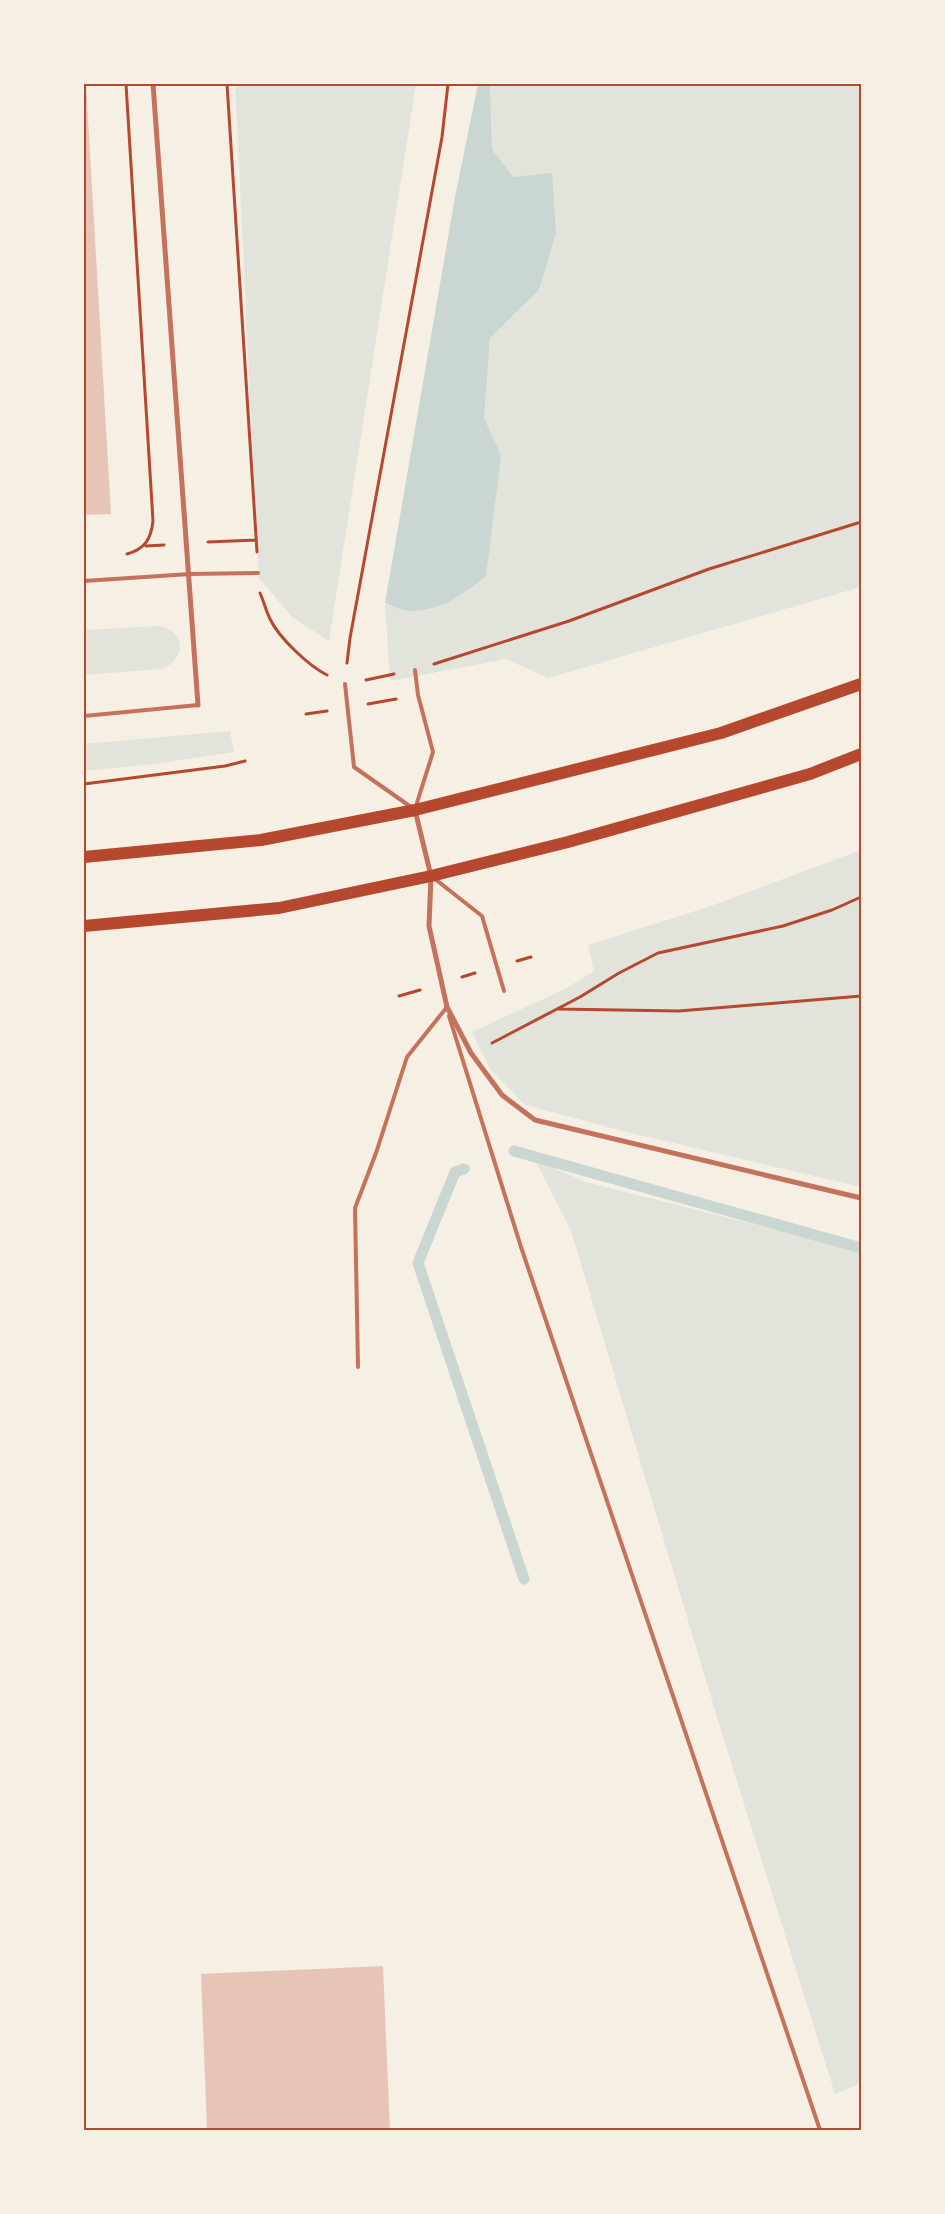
<svg xmlns="http://www.w3.org/2000/svg" width="945" height="2214" font-family="'Work Sans',sans-serif">
	<style>
		.green { fill: #e2e4dc }
		.water { fill: #c9d6d2 }
		.lines { fill: none; stroke-linecap: round; stroke-linejoin: round }
		.stream { stroke: #c9d6d2; stroke-width: 11 }
		.building { fill: #e6c5b7 }
		.path { stroke: #b5482f; stroke-width: 3 }
		.service { stroke: #c5725c; stroke-width: 4 }
		.minor { stroke: #c5725c; stroke-width: 5 }
		.primary { stroke: #b5482f; stroke-width: 12 }
		.neatline { fill: none; stroke: #b5482f; stroke-width: 2 }
	</style>
	<rect width="100%" height="100%" fill="#f6efe4"/>
	<path class="green" d="M 235,84 L 416,84 L 329,641 L 293,618 L 259,578 Z
		M 486,84 L 861,84 L 861,587 L 548,678 L 506,659 L 390,681 L 385,604 L 411,611 L 501,455 L 484,418 L 490,338 L 539,290 L 514,178 L 492,149 L 490,86 Z
		M 159,626 C 186,631 187,659 162,669 L 84,675 L 84,630 Z
		M 230,731 L 234,752 L 154,764 L 84,771 L 84,744 Z
		M 861,850 L 861,1187 L 627,1132 L 525,1105 L 490,1069 L 472,1032 L 565,989 L 594,971 L 588,945 L 708,907 Z
		M 535,1160 L 586,1182 L 861,1251 L 861,2083 L 835,2094 L 723,1737 L 571,1231 Z"/>
	<path class="water" d="M 478,84 L 490,86 L 492,149 L 513,177 L 552,173 L 556,233 L 539,290 L 490,338 L 484,418 L 501,455 L 486,576 C 463,594 443,610 412,611 C 404,611 393,606 385,603 L 455,197 Z"/>
	<g class="lines">
		<path class="stream" d="M 514,1151 L 861,1248
			M 464,1169 L 455,1172 L 418,1263 L 524,1579"/>
	</g>
	<path class="building" d="M 84,84 L 86,84 L 111,514 L 84,515 Z
		M 383,1966 L 390,2130 L 207,2130 L 201,1974 Z"/>
	<g class="lines">
		<path class="path" d="M 126,84 L 153,521 C 151,539 145,549 127,554
			M 227,84 L 257,552
			M 208,542 L 256,540
			M 146,546 L 164,545
			M 260,593 C 264,602 266,611 270,619 C 279,638 309,666 327,675
			M 347,663 L 350,638 L 442,137 L 448,84
			M 434,664 L 569,621 L 709,569 L 861,522
			M 366,680 L 394,674
			M 368,704 L 396,699
			M 306,714 L 327,711
			M 84,784 L 225,766 L 245,761
			M 517,961 L 531,957
			M 462,977 L 475,973
			M 399,996 L 420,990
			M 558,1009 L 679,1011 L 861,996
			M 492,1043 L 580,997 L 619,973 L 658,953 L 783,926 L 832,910 L 861,897"/>
		<path class="service" d="M 84,581 L 190,574 L 258,573
			M 415,670 L 418,695 L 433,752 L 416,806
			M 345,684 L 354,767 L 411,807
			M 84,716 L 198,705
			M 435,879 L 482,916 L 504,991
			M 449,1016 L 521,1247 L 820,2130
			M 358,1367 L 355,1208 L 376,1153 L 407,1057 L 447,1007"/>
		<path class="minor" d="M 153,84 L 198,705
			M 415,810 L 431,876 L 429,926 L 447,1007 L 471,1053 L 502,1095 L 535,1120 L 861,1198"/>
		<path class="primary" d="M 84,857 L 261,840 L 415,810 L 721,733 L 861,684
			M 84,926 L 279,908 L 431,876 L 568,842 L 810,774 L 861,754"/>
	</g>
	<rect width="945" height="2214" fill="none" stroke="#f6efe4" stroke-width="170"/>
	<rect x="85" y="85" width="775" height="2044" class="neatline"/>
</svg>
